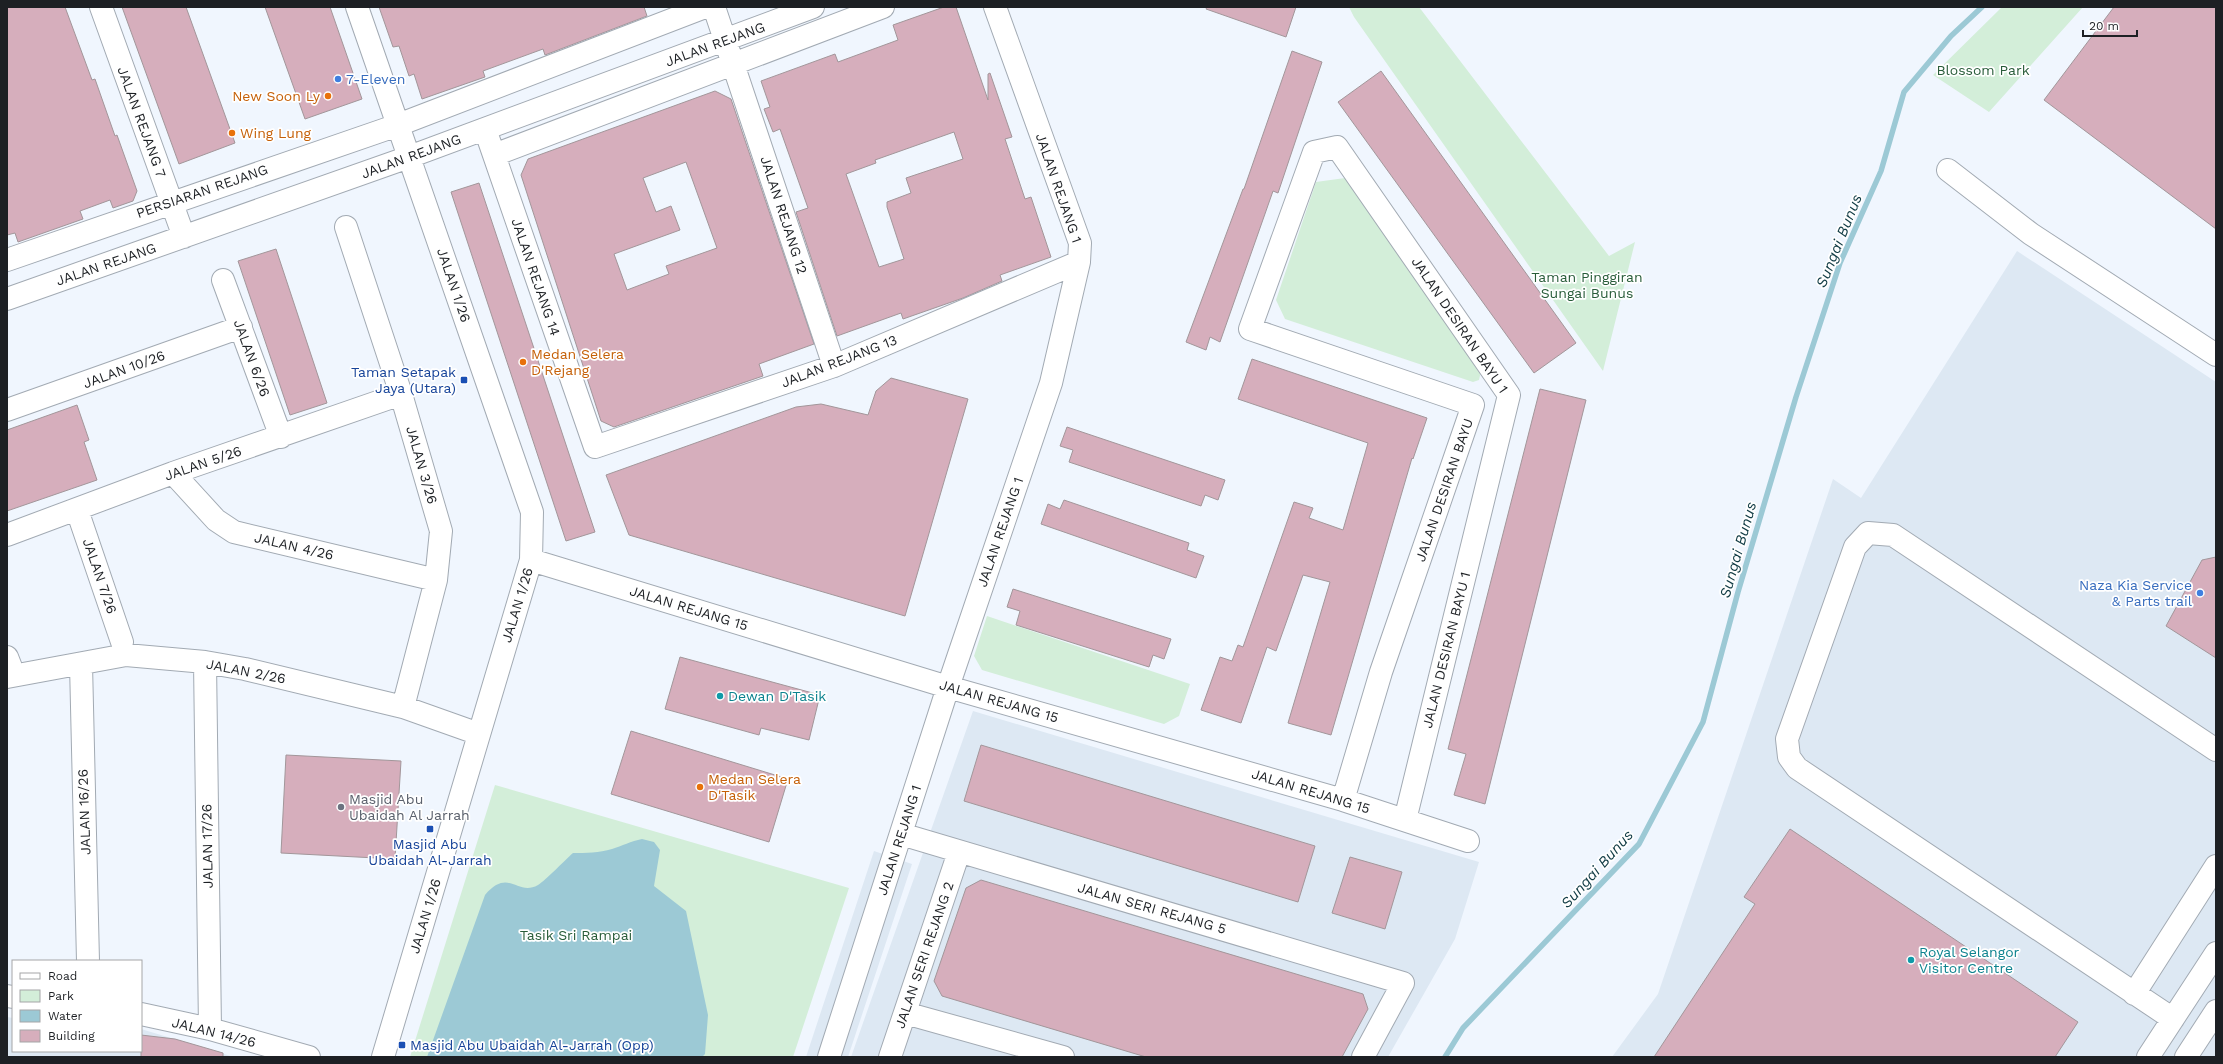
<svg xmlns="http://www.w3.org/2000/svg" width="2223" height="1064" font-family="'Work Sans',sans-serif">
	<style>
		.built { fill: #dde8f3 }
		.green { fill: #d3eed9 }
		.water { fill: #9cc9d5 }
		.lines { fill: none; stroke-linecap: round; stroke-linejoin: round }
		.stream { stroke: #9cc9d5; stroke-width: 5.5 }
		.building { fill: #d6aebc; stroke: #a2969a; fill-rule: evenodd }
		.minor-casing { stroke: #a2aab3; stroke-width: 24 }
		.minor { stroke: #fff; stroke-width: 22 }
		.shop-dot { fill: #3f7fe0; stroke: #fff; stroke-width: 1.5 }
		.food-dot { fill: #e8710a; stroke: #fff; stroke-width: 1.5 }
		.transit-dot { fill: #1a4fb4; stroke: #fff; stroke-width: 1.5 }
		.culture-dot { fill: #0f9aa8; stroke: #fff; stroke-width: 1.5 }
		.worship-dot { fill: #6b7280; stroke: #fff; stroke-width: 1.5 }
		.labels { text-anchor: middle; stroke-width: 3.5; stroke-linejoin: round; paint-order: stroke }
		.street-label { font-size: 14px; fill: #1d2024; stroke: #fff }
		.park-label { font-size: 14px; fill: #285c39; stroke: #fff }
		.shop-label { font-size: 14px; fill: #366cbe; stroke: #fff; text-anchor: start }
		.food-label { font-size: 14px; fill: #c56008; stroke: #fff; text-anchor: start }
		.transit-label { font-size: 14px; fill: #164399; stroke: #fff; text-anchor: end }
		.culture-label { font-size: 14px; fill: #0d838f; stroke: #fff; text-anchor: start }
		.worship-label { font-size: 14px; fill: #5b616d; stroke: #fff; text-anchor: start }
		.water-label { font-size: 15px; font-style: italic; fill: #103b44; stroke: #fff }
	</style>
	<rect width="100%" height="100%" fill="#f0f6fe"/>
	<path class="built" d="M 2017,251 L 2216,382 L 2216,1057 L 1612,1057 L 1658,994 L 1833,479 L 1861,498 Z
		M 973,711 L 1479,862 L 1455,939 L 1388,1057 L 851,1057 Z
		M 874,851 L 912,864 L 848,1057 L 806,1057 Z
		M 7,1017 L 13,1018 L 13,1051 L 141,1051 L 141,1029 L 234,1057 L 7,1057 Z"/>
	<path class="green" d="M 1349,7 L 1419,7 L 1609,256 L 1635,242 L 1603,371 L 1354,17 Z
		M 2002,7 L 2083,7 L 1989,112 L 1933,75 Z
		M 1345,178 L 1481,371 L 1479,380 L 1473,382 L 1285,319 L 1276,300 L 1316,182 Z
		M 987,616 L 1190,684 L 1179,716 L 1164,724 L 982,670 L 974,656 Z
		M 495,785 L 849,888 L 793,1057 L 410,1057 Z"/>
	<path class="water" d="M 642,839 L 654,842 L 660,850 L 654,886 L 686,911 L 708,1015 L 705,1054 L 702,1057 L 427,1057 L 485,895 C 509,867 517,897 538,885 C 546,880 564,861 573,853 C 586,853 599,853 612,849 C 622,846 631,841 642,839 Z"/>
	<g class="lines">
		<path class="stream" d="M 1445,1057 L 1463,1028 L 1639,844 L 1703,722 L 1738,592 L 1796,397 L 1840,263 L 1881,171 L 1904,92 L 1951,36 L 1982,7"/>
	</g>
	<path class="building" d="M 7,7 L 65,7 L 92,80 L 95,79 L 115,136 L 117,135 L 137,191 L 133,201 L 113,208 L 110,200 L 80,211 L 83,219 L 18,242 L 15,233 L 7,235 Z
		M 122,7 L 186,7 L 235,143 L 179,164 Z
		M 265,7 L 330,7 L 362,99 L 305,119 Z
		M 379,7 L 644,7 L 647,16 L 545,55 L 543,49 L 483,71 L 485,77 L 422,99 L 414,74 L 409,76 L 399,46 L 393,47 Z
		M 944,7 L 956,7 L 988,100 L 988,74 L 990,73 L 1012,137 L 1005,139 L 1025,199 L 1031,197 L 1051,257 L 1000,275 L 1002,281 L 963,298 L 903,319 L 901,313 L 837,336 L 796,212 L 808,208 L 780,129 L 773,132 L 764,109 L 770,107 L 761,81 L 835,54 L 838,62 L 898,40 L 893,25 ZM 954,132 L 963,159 L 906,178 L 911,193 L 887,202 L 887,207 L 904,259 L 879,267 L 846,174 L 876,163 L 875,160 Z
		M 1207,7 L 1296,7 L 1286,37 L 1206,9 Z
		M 2114,7 L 2216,7 L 2216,229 L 2044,100 Z
		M 1292,51 L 1322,62 L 1278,193 L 1273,191 L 1220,342 L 1210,337 L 1206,350 L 1186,342 L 1243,189 L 1244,189 Z
		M 1381,71 L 1576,343 L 1534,373 L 1338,102 Z
		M 715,91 L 731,99 L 814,344 L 759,364 L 763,376 L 614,427 L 601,421 L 521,175 L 528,159 ZM 686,162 L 717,248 L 666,266 L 669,274 L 627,290 L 614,254 L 680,230 L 671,206 L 656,212 L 643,178 Z
		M 479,183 L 595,532 L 566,541 L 451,192 Z
		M 276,249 L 327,403 L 290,415 L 238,261 Z
		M 1252,359 L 1427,418 L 1413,459 L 1412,458 L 1331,735 L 1288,723 L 1330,582 L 1303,575 L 1276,651 L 1267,647 L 1241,723 L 1201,710 L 1220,657 L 1232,661 L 1238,645 L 1243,647 L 1294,502 L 1313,508 L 1309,518 L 1343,530 L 1368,443 L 1238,399 Z
		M 891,378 L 968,399 L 905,616 L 629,535 L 606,475 L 796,407 L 821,404 L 868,415 L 876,391 Z
		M 1540,389 L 1586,400 L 1485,804 L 1454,795 L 1466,754 L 1448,749 Z
		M 77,405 L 89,440 L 84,442 L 97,480 L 7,511 L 7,430 Z
		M 1067,427 L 1225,480 L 1218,500 L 1205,495 L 1201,506 L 1069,462 L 1073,450 L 1060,446 Z
		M 1064,500 L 1189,543 L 1187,550 L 1204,556 L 1196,578 L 1041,524 L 1048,504 L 1060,509 Z
		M 2216,557 L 2216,658 L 2166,626 L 2202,560 Z
		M 1013,589 L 1171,639 L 1164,659 L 1153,655 L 1149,667 L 1016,625 L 1020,611 L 1007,607 Z
		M 680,657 L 820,695 L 809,740 L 761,728 L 759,735 L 665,709 Z
		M 631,731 L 788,779 L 769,842 L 611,794 Z
		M 981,745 L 1315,846 L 1298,902 L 964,801 Z
		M 286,755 L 401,761 L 395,859 L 281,853 Z
		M 1790,829 L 2078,1022 L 2055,1057 L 1654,1057 L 1755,904 L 1744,897 Z
		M 1350,857 L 1402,872 L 1385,929 L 1332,913 Z
		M 981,880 L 1363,994 L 1368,1009 L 1342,1057 L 1146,1057 L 942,996 L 934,981 L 966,888 Z
		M 141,1035 L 175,1039 L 223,1053 L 223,1057 L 141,1057 Z"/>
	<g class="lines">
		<g class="minor-casing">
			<path id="minor" d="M 101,7 L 184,237
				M 357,7 L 532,512 L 531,560 L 383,1057
				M 714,7 L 834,366
				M 485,129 L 595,447 L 834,366 L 1079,262
				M 494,155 L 883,7
				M 1948,170 L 2031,234 L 2216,355
				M 346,227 L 401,394 L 441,531 L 436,580 L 403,707
				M 7,260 L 398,125 L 705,7
				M 223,280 L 281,437
				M 7,299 L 409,157 L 813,7
				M 7,410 L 241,327
				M 173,473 L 216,520 L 234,532 L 436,580
				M 77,510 L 122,642
				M 7,535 L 173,473 L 401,394
				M 531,560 L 948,687 L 1343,800 L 1468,841
				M 7,657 L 14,675
				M 205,662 L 210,1029
				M 81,664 L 88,961
				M 7,677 L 126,655 L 205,662 L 245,669 L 403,707 L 479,734
				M 1343,800 L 1381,672 L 1473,405 L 1250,329 L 1314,152 L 1337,147 L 1509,395 L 1405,820
				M 901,834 L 1403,983 L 1363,1057
				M 2134,994 L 2216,866
				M 7,996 L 13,997
				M 905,1013 L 1063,1057
				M 141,1014 L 210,1029 L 309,1057
				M 2173,1019 L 1797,768 L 1789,757 L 1787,739 L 1855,547 L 1868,533 L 1893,535 L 2216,750
				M 829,1057 L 948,687 L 1051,383 L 1079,262 L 1080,243 L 995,7
				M 890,1057 L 959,852
				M 2148,1057 L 2216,953
				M 2186,1057 L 2216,1011"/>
		</g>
		<use href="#minor" class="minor"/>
	</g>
	<g class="shop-dot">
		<circle cx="338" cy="79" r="4"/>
		<circle cx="2200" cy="593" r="4"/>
	</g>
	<g class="food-dot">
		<circle cx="328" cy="96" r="4"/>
		<circle cx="232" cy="133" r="4"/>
		<circle cx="523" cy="362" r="4"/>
		<circle cx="700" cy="787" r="4"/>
	</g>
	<g class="transit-dot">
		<rect x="460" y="376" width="8" height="8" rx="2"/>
		<rect x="426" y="825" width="8" height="8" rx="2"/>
		<rect x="398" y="1041" width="8" height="8" rx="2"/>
	</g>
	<g class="culture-dot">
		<circle cx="720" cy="696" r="4"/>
		<circle cx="1911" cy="960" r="4"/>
	</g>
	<circle class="worship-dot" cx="341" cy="807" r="4"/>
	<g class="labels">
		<g class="street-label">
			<text transform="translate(715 44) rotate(-20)" y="5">JALAN REJANG</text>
			<text transform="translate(142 122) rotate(70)" y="5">JALAN REJANG 7</text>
			<text transform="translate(411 156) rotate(-20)" y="5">JALAN REJANG</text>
			<text transform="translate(1059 188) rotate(71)" y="5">JALAN REJANG 1</text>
			<text transform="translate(202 191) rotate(-19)" y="5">PERSIARAN REJANG</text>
			<text transform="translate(784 215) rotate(72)" y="5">JALAN REJANG 12</text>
			<text transform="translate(106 264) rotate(-19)" y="5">JALAN REJANG</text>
			<text transform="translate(536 277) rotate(71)" y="5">JALAN REJANG 14</text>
			<text transform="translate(454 285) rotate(71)" y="5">JALAN 1/26</text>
			<text transform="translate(1460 325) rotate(56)" y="5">JALAN DESIRAN BAYU 1</text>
			<text transform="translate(252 358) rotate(70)" y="5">JALAN 6/26</text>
			<text transform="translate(839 361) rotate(-21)" y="5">JALAN REJANG 13</text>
			<text transform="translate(124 369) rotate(-20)" y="5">JALAN 10/26</text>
			<text transform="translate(203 463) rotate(-19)" y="5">JALAN 5/26</text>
			<text transform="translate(422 465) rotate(74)" y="5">JALAN 3/26</text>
			<text transform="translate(1444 490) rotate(-71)" y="5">JALAN DESIRAN BAYU</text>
			<text transform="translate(1000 532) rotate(-71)" y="5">JALAN REJANG 1</text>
			<text transform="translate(294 546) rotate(13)" y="5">JALAN 4/26</text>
			<text transform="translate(100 576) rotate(71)" y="5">JALAN 7/26</text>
			<text transform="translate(517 605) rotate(-73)" y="5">JALAN 1/26</text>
			<text transform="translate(689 608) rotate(17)" y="5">JALAN REJANG 15</text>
			<text transform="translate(1446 650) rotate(-76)" y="5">JALAN DESIRAN BAYU 1</text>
			<text transform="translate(246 671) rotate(11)" y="5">JALAN 2/26</text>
			<text transform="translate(999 701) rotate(16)" y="5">JALAN REJANG 15</text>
			<text transform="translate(1311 791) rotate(17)" y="5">JALAN REJANG 15</text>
			<text transform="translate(84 812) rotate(-92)" y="5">JALAN 16/26</text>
			<text transform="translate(899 840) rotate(-72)" y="5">JALAN REJANG 1</text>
			<text transform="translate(207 846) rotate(-91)" y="5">JALAN 17/26</text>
			<text transform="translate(1152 908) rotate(16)" y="5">JALAN SERI REJANG 5</text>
			<text transform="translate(425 916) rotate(-73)" y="5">JALAN 1/26</text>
			<text transform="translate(924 955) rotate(-71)" y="5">JALAN SERI REJANG 2</text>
			<text transform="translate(214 1032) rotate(14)" y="5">JALAN 14/26</text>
		</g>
		<g class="park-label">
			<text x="1983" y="75">Blossom Park</text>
			<text x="1587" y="282">Taman Pinggiran<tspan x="1587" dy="16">Sungai Bunus</tspan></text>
			<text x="576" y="940">Tasik Sri Rampai</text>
		</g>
		<g class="shop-label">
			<text x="346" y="84">7-Eleven</text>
			<text x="2192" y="590" text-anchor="end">Naza Kia Service<tspan x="2192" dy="16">&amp; Parts trail</tspan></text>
		</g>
		<g class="food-label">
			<text x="320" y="101" text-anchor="end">New Soon Ly</text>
			<text x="240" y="138">Wing Lung</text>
			<text x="531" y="359">Medan Selera<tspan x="531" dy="16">D'Rejang</tspan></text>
			<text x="708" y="784">Medan Selera<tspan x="708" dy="16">D'Tasik</tspan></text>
		</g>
		<g class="transit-label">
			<text x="456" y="377">Taman Setapak<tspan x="456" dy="16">Jaya (Utara)</tspan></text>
			<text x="430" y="849" text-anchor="middle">Masjid Abu<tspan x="430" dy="16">Ubaidah Al-Jarrah</tspan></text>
			<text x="410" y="1050" text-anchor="start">Masjid Abu Ubaidah Al-Jarrah (Opp)</text>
		</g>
		<g class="culture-label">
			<text x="728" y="701">Dewan D'Tasik</text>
			<text x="1919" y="957">Royal Selangor<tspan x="1919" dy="16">Visitor Centre</tspan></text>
		</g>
		<g class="worship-label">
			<text x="349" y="804">Masjid Abu<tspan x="349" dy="16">Ubaidah Al Jarrah</tspan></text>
		</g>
		<g class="water-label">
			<text transform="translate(1839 241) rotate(-68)" y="5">Sungai Bunus</text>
			<text transform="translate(1738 550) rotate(-74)" y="5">Sungai Bunus</text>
			<text transform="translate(1597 869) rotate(-48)" y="5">Sungai Bunus</text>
		</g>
	</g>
	<rect width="2223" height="1064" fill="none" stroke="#1d2024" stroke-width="16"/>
	<rect x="12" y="960" width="130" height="92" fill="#ffffff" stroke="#a5a6a7"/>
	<rect x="20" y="973" width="20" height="6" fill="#ffffff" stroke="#a5a6a7"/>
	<text x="48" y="980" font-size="12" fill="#1d2024">Road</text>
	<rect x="20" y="990" width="20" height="12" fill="#d3eed9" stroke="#a5a6a7"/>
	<text x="48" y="1000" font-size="12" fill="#1d2024">Park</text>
	<rect x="20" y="1010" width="20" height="12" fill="#9cc9d5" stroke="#a5a6a7"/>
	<text x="48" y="1020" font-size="12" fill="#1d2024">Water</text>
	<rect x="20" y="1030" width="20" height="12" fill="#d6aebc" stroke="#a5a6a7"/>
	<text x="48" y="1040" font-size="12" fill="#1d2024">Building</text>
	<path d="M2083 30v6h54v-6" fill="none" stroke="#1d2024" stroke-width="2"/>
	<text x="2089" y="30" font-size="12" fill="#1d2024" stroke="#ffffff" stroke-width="3" paint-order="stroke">20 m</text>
</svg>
